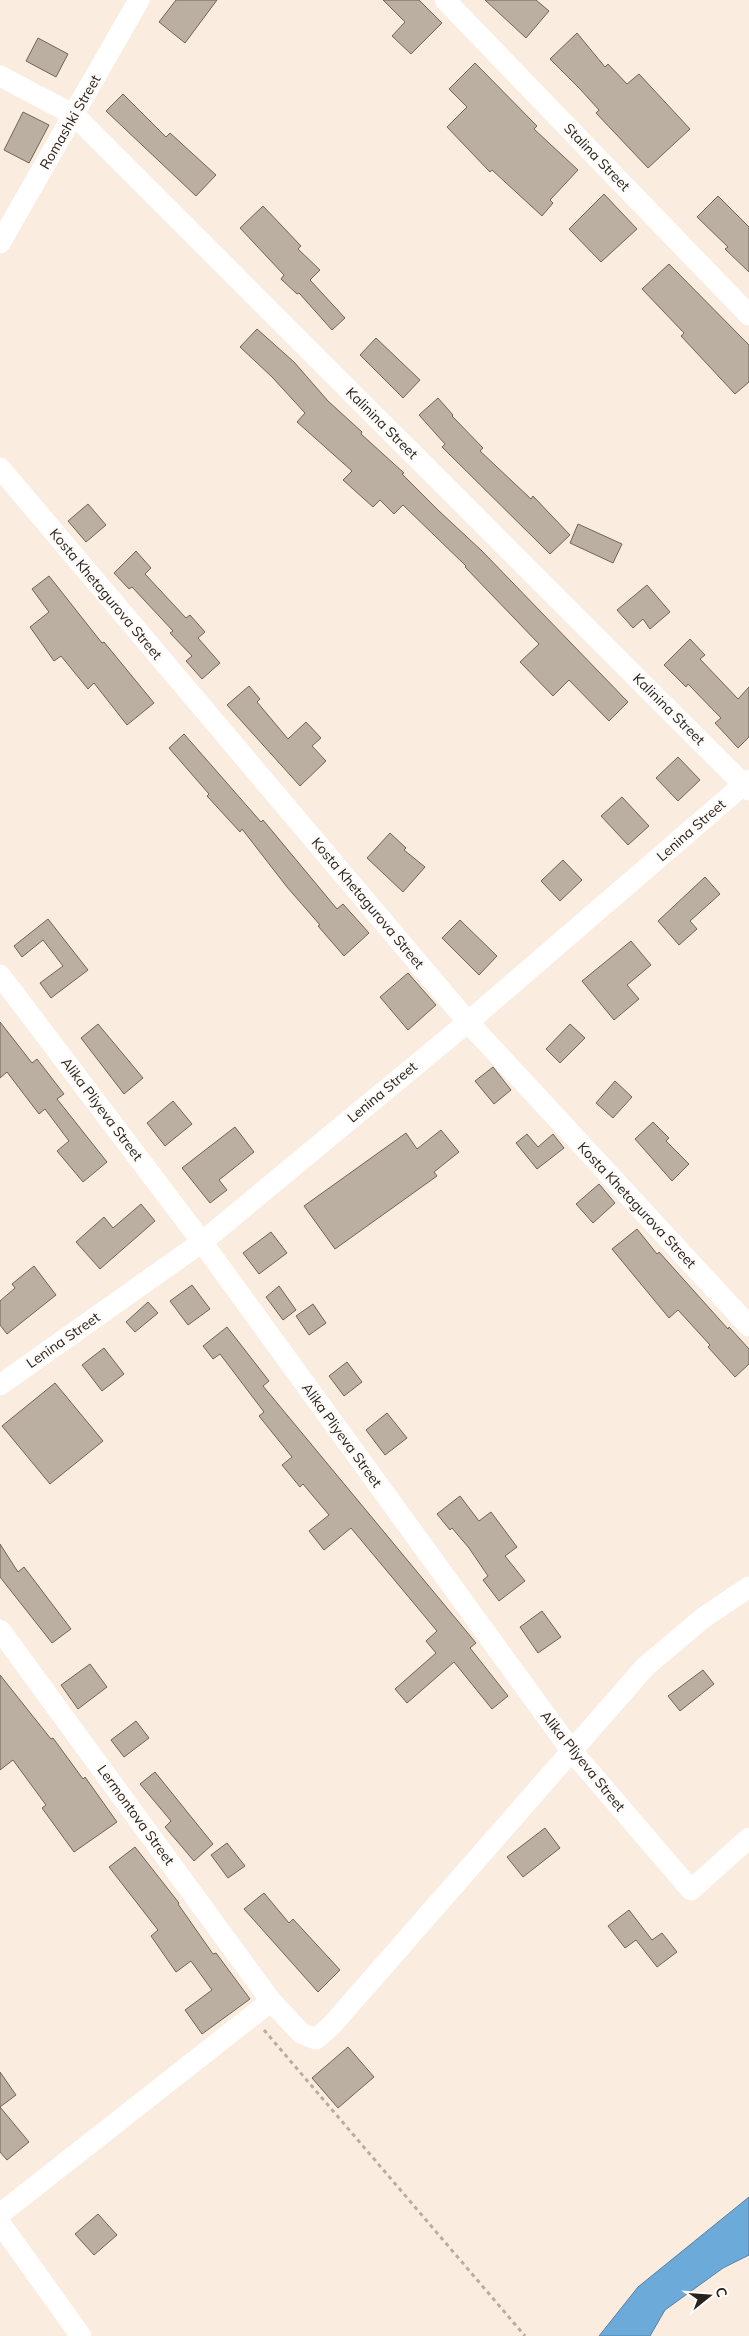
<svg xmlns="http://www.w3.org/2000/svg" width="749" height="2336" font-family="Mulish,sans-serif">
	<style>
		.water { fill: #6caada; stroke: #5781a1 }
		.building { fill: #bbafa1; stroke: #706558 }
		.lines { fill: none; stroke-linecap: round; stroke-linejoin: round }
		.path { stroke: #b9ada2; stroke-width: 3; stroke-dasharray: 4 4; stroke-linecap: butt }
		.minor { stroke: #fff; stroke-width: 21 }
		.labels { text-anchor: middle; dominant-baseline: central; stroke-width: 4.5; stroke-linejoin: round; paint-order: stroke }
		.street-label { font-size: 14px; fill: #27221d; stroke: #fefbf8 }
	</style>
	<rect width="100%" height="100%" fill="#faecde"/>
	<path class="water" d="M749,2197V2255L723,2268L665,2310L650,2336H599L638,2287Z"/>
	<path class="building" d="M176,0H217L185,43L159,22Z
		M383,0H419L442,23L411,54L392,36L405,22Z
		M485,0H536L549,11L526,38Z
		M577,33L605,67L608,64L627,84L639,74L690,129L648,168L596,113L599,110L580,89L550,59Z
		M38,38L68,54L56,77L26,61Z
		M475,63L537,126L534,129L578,170L550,200L553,203L542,216L492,170L490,172L447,127L467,107L449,89Z
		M123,94L166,137L170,133L216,175L196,196L106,111Z
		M23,112L49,125L29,163L4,150Z
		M604,194L637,229L601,262L569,229Z
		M718,196L749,227V272L725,249L728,247L697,217Z
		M263,206L301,246L298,249L320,270L310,280L345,318L332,330L299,293L297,294L281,279L284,275L240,228Z
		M669,264L749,345V382L735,394L681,336L684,333L642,289Z
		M257,329L294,362L328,401L362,432L361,434L404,473L402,474L439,511L482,551L628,702L609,721L569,680L553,696L520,662L539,644L465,567L466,566L403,505L394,514L380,500L373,507L343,480L352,471L297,422L305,413L272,377L240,347Z
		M376,338L420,380L403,398L360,355Z
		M438,398L453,415L452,416L483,448L480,451L531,499L533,496L570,535L550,554L442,447L445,444L419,415Z
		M88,504L106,525L86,542L68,521Z
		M578,524L622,544L613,563L570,543Z
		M136,551L151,568L145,574L186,618L190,615L205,632L198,638L220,663L202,679L186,661L192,656L170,633L173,631L132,587L129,589L114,573Z
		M49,576L102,643L104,642L154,703L127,725L94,683L88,689L61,656L54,661L30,627L49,612L32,589Z
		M647,585L670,612L650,629L643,619L633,628L617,610Z
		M690,639L705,655L700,659L738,699L749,687V737L738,748L715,723L721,718L688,684L686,687L664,665Z
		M249,686L260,699L257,702L288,739L306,722L321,738L312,746L326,761L300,786L227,705Z
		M184,734L261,822L263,820L337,909L343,904L369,933L344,956L318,926L320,925L287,887L242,829L240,832L207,796L209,794L169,748Z
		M678,757L700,780L678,801L656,778Z
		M622,797L649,826L628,845L601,816Z
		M390,833L406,848L404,850L425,867L403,892L367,858Z
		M563,860L582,880L560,901L541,881Z
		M705,877L720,894L690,921L697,929L679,945L658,921Z
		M48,919L88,970L51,998L40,983L63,966L43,940L22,957L14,946Z
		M460,920L497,956L479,975L442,938Z
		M631,941L651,965L627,985L639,999L614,1020L582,981Z
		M408,973L436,1005L408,1030L380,997Z
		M0,1022L32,1063L37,1059L64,1094L57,1099L107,1162L83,1182L57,1151L69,1141L45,1109L39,1114L7,1072L0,1078Z
		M98,1024L143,1078L124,1094L81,1038Z
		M570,1024L585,1038L560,1063L546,1049Z
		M493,1067L511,1090L494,1104L475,1081Z
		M615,1081L632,1097L613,1118L596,1103Z
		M173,1101L192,1124L165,1146L147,1123Z
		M653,1122L669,1138L666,1141L689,1164L672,1181L635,1139Z
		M235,1127L254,1152L219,1180L227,1190L210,1203L182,1168Z
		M441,1130L459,1152L434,1172L437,1176L335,1249L304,1206L406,1133L417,1149Z
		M527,1134L538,1147L553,1134L564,1148L537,1169L516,1143Z
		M599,1184L615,1203L593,1223L576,1204Z
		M141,1204L155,1221L100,1269L76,1242L104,1217L113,1228Z
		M637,1229L657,1254L659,1252L728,1329L729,1327L749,1349V1364L735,1377L708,1347L710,1345L678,1310L669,1318L612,1249Z
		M271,1232L287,1253L259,1274L243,1253Z
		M34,1266L56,1295L7,1334L0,1325V1301L15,1288L12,1284Z
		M192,1285L210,1309L188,1325L170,1301Z
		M279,1286L296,1310L283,1320L266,1297Z
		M148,1302L158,1313L135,1332L126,1322Z
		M313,1304L326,1323L309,1335L296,1316Z
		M227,1327L269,1381L263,1386L476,1643L470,1648L508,1696L492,1709L454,1662L407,1703L395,1689L436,1653L426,1641L437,1631L351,1528L324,1550L309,1531L329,1515L303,1484L300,1487L282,1465L292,1457L259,1416L264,1412L220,1354L213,1359L203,1346Z
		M104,1348L124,1374L102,1391L82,1365Z
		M347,1362L362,1382L344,1396L329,1376Z
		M55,1383L103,1441L50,1484L2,1426Z
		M387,1413L407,1438L385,1455L366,1430Z
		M460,1496L479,1521L491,1512L517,1547L505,1556L525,1581L499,1601L483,1580L488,1576L469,1548L452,1528L450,1530L437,1514Z
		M0,1544L18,1572L24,1567L71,1629L52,1643L0,1577Z
		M542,1611L561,1637L538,1653L520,1627Z
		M90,1664L107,1687L78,1709L61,1685Z
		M703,1670L714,1684L680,1711L668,1696Z
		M0,1675L51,1739L53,1738L83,1779L85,1777L117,1822L74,1852L42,1808L46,1805L13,1760L0,1770Z
		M136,1721L149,1738L124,1757L111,1740Z
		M155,1772L213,1844L194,1861L165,1827L171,1821L140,1784Z
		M545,1828L560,1848L523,1877L507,1857Z
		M227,1843L245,1866L228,1878L211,1855Z
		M135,1847L179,1903L178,1904L213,1954L216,1953L250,1999L202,2034L185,2010L212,1990L191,1961L176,1972L151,1936L158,1930L109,1867Z
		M264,1893L289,1923L293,1919L340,1970L318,1992L244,1909Z
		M629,1910L652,1940L662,1933L677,1952L657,1967L636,1940L625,1948L608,1926Z
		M348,2047L374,2077L338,2108L312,2078Z
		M0,2072L16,2095L0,2107L29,2142L7,2160L0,2152Z
		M98,2214L117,2235L94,2255L75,2234Z"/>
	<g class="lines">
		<path class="path" d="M264,2030L525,2336"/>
		<path class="minor" d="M445,0L749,315
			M0,76L74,115L749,790
			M0,243L139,0
			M0,468L468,1022L749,1326
			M0,975L202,1242L571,1750L691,1890L749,1838
			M0,1385L202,1242L468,1022L749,780
			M0,1630L271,2001
			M0,2214L271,2001L301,2033L316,2039L331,2026L645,1667L703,1618L749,1587
			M0,2223L81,2336"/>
	</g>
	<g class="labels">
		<g class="street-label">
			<text transform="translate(70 122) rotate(-60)">Romashki Street</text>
			<text transform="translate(597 157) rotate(46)">Stalina Street</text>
			<text transform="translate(382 423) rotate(45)">Kalinina Street</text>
			<text transform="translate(106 594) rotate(50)">Kosta Khetagurova Street</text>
			<text transform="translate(669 709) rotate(45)">Kalinina Street</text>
			<text transform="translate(691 830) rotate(-41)">Lenina Street</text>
			<text transform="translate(368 903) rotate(50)">Kosta Khetagurova Street</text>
			<text transform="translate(382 1092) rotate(-40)">Lenina Street</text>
			<text transform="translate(102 1109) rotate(53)">Alika Pliyeva Street</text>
			<text transform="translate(637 1205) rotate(47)">Kosta Khetagurova Street</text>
			<text transform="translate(63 1340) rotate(-35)">Lenina Street</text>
			<text transform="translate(342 1435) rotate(54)">Alika Pliyeva Street</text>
			<text transform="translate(583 1761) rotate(51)">Alika Pliyeva Street</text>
			<text transform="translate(136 1815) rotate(54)">Lermontova Street</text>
		</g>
	</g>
	<g transform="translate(709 2296) rotate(73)" stroke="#fefbf8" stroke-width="4" paint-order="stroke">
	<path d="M0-4L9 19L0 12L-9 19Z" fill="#27221d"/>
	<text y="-8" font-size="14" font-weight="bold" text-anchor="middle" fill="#27221d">С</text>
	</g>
</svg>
